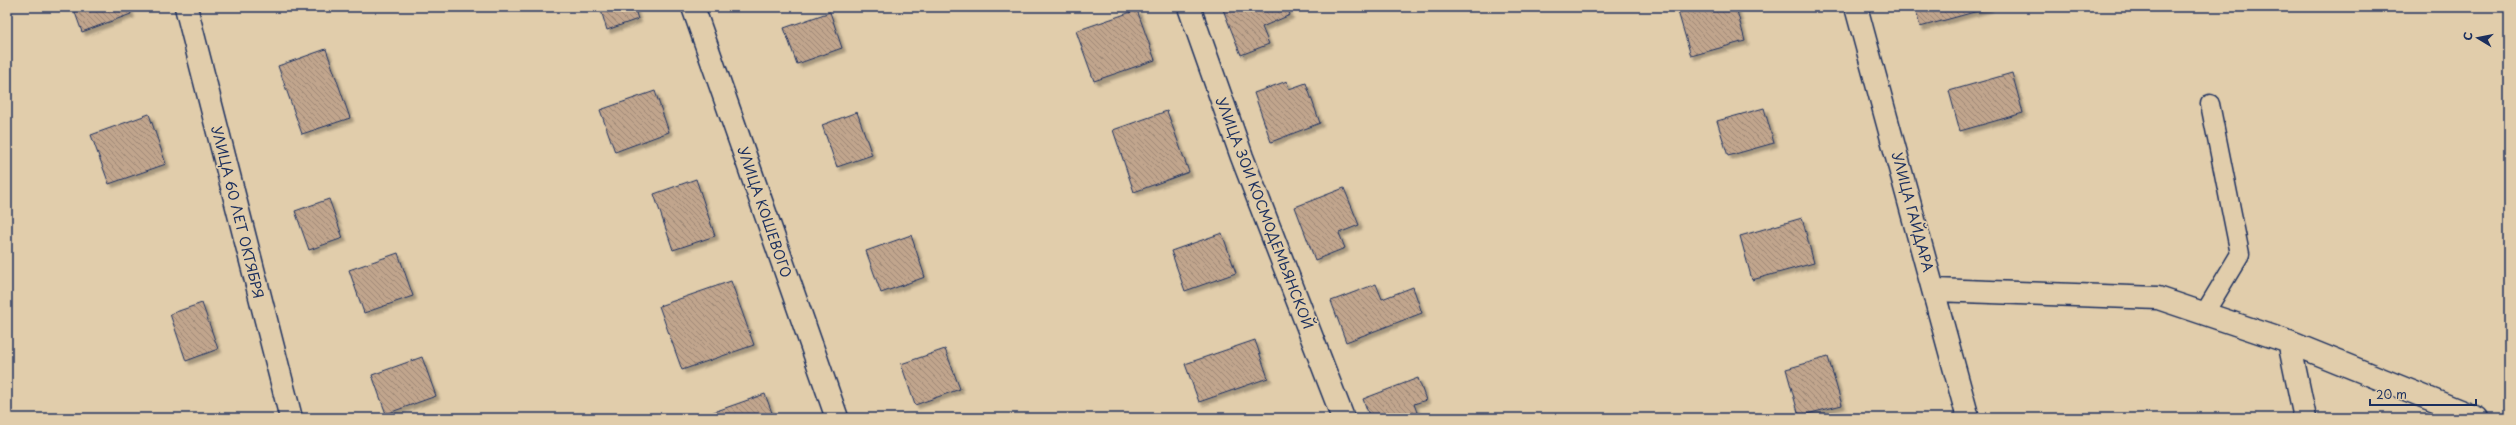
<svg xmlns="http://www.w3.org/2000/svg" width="2516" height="425" font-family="'Playpen Sans',sans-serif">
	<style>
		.building { fill: url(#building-back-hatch); stroke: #1b2f5e; filter: url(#shadow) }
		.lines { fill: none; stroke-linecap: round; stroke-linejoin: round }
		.service-casing { stroke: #1b2f5e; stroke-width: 21 }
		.minor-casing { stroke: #1b2f5e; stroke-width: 25 }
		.service { stroke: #e1cdab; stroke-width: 18 }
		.minor { stroke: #e1cdab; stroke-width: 22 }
		.labels { text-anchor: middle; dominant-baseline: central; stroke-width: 3.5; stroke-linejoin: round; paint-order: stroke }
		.street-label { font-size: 14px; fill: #1b2f5e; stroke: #e1cdab }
	</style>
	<defs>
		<pattern id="building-back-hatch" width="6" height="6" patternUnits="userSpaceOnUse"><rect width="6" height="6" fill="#c1a58d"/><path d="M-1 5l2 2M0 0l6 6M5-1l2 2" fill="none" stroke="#9c8776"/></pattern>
		<filter id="shadow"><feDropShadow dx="3.5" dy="3.5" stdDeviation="1" flood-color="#0004"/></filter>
	</defs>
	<rect width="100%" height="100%" fill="#e1cdab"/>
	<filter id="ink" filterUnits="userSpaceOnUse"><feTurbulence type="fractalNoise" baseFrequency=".025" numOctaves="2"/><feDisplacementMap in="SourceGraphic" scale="8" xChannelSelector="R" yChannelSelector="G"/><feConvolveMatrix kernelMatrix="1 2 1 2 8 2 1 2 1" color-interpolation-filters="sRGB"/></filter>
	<g filter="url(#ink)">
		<path class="building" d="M73,7H128L131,14L82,32Z
			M600,7H634L638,19L607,30Z
			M1222,7H1287L1290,15L1262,27L1269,44L1241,55Z
			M1682,7H1736L1745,41L1691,56L1677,8Z
			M1915,7H1989V8L1920,27Z
			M1137,10L1155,60L1094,81L1076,31Z
			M830,12L842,48L797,64L784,28Z
			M326,49L350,118L302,134L278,66Z
			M2012,73L2023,113L1960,131L1949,91Z
			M1287,81L1289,89L1306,83L1320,123L1271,142L1254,93Z
			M655,91L669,132L615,152L600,110Z
			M1764,108L1774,143L1728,156L1717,121Z
			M1167,111L1189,172L1134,192L1113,130Z
			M857,112L872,155L837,167L822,125Z
			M149,114L166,164L109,184L91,135Z
			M696,179L715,236L673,250L654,194Z
			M1344,188L1359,225L1339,233L1345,248L1315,260L1295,207Z
			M329,199L343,238L309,250L295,211Z
			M1802,218L1814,263L1752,280L1740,236Z
			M1222,233L1236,273L1185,291L1171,251Z
			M911,235L925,277L881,293L866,251Z
			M398,253L413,296L364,313L349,270Z
			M731,281L754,345L682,370L659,306Z
			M1376,284L1382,299L1413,287L1422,313L1346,342L1331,301Z
			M202,303L218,349L186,361L170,314Z
			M1255,340L1268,378L1199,402L1185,364Z
			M945,349L960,389L915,405L901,364Z
			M422,357L436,396L386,414L372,375Z
			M1828,357L1842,405L1799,416L1786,369Z
			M1418,378L1426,400L1414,404L1419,418H1370L1363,399Z
			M765,394L774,418H712L711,413Z"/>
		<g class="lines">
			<g class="service-casing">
				<path id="service" d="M2204,314L2240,254L2210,104"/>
			</g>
			<g class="minor-casing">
				<path id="minor" d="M186,7L291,418
					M693,7L837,418
					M1189,7L1242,157L1343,418
					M1856,7L1968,418
					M1935,290L2158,298L2289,342L2477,418
					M2289,342L2305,418"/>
			</g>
			<use href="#service" class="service"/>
			<use href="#minor" class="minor"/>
		</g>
	</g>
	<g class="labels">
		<g class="street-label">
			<text transform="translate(238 212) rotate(76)">УЛИЦА 60 ЛЕТ ОКТЯБРЯ</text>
			<text transform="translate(765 212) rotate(71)">УЛИЦА КОШЕВОГО</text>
			<text transform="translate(1913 212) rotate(75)">УЛИЦА ГАЙДАРА</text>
			<text transform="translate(1265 213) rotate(69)">УЛИЦА ЗОИ КОСМОДЕМЬЯНСКОЙ</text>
		</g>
	</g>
	<rect width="2516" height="425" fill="none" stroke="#e1cdab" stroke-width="24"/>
	<rect x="12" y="12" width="2492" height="401" fill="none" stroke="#1b2f5e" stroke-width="1.5" filter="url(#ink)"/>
	<g transform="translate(2478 38) rotate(280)" stroke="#e1cdab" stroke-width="3" paint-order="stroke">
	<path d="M0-3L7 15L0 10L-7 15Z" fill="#1b2f5e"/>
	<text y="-6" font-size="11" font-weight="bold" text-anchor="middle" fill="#1b2f5e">С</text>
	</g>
	<path d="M2370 399v6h106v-6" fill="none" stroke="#1b2f5e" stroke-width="2"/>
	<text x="2376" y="399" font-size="12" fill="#1b2f5e" stroke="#e1cdab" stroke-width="3" paint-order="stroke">20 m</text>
</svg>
